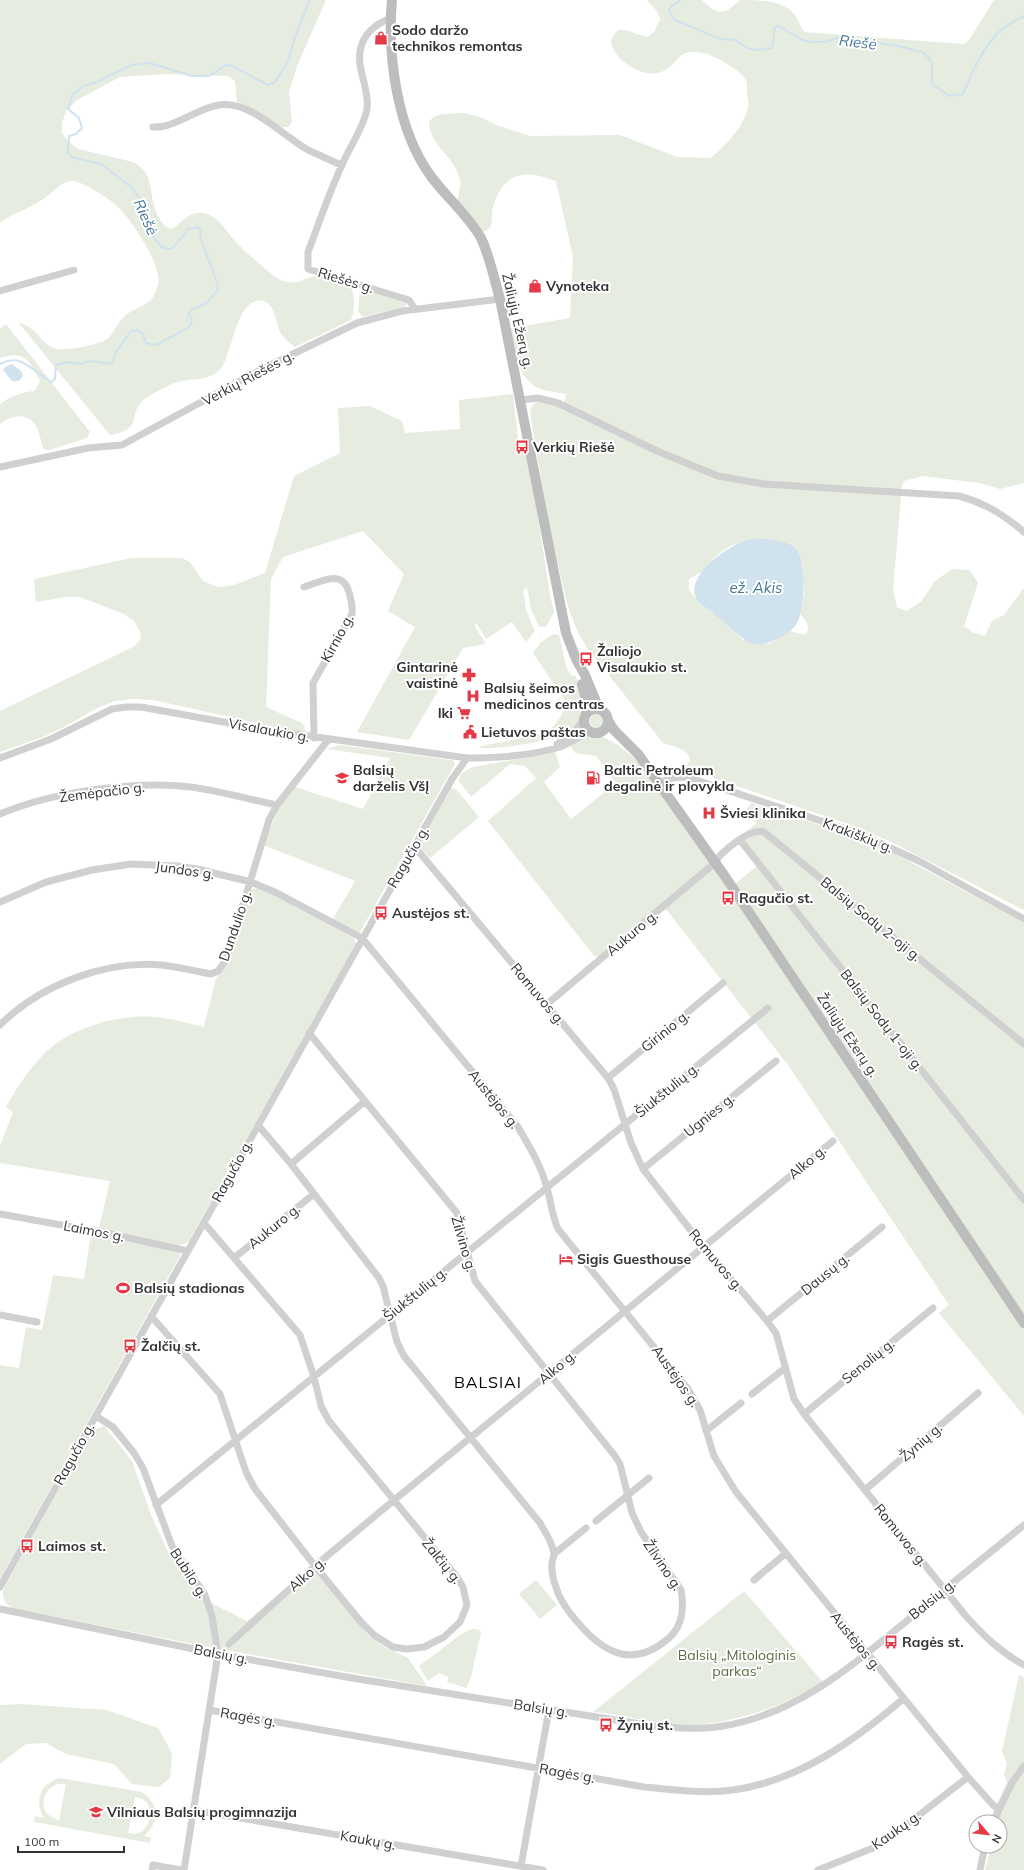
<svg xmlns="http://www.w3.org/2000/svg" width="1024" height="1870" font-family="Mulish,sans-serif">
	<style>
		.green { fill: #e6ecdf; fill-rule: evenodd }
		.water { fill: #cfe2ee }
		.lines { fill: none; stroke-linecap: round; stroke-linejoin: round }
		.stream { stroke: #cfe2ee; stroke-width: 2 }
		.minor { stroke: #d0d0d0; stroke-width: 7 }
		.secondary { stroke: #bdbdbd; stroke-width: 10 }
		.labels { text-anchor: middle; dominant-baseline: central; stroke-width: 4; stroke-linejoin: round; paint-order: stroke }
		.poi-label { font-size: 14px; font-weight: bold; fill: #333; stroke: #fff; text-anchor: start }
		.street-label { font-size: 14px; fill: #333; stroke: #fff }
		.park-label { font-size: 14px; fill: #56703f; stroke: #fff }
		.water-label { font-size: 15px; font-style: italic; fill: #3f7597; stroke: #fff }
		.quarter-label { font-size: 16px; letter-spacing: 1px; fill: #000; stroke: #fff }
	</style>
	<rect width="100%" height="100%" fill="#fff"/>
	<path class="green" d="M0,0H326L297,66L289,92L292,122L288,127H282L237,102L235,81L228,76L164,74L120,77L77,100L66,111L62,123V133L68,141L78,149L133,162C158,175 146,198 160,219C163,224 165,227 171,229C180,225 184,217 193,214C215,208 224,229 236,242C243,250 269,273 277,278C297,289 302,277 318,276C327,276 339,282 348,284C356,291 355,310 351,320L295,347C289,343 284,339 280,332C276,323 275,305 264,301C238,293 232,352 222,367C210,383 191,377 175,383C165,387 153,393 145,399C126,413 146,429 110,435L18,322C21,323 26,325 29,327C39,333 44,346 57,349C66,351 95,345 104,341C113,337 116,324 123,318C136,304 153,309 158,284C162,265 131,219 117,206C110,199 82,181 73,181C62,181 58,188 50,194C36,206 16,212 0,222Z
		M647,0H702C718,16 724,15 740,0C759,0 784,0 795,15C799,21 800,26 804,32L963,44L969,40L994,0H1024V483L1000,489L979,483L923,476L904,481L902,486L893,589L897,607L906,611L921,602L935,581L952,569L970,570L978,583L964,626L972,632L985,636L992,621L1004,615L1024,588V910L889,841L845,823L687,769L686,766L690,760C687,747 673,747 663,743L587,648C571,623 565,597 559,568C546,517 539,465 530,413L531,408L536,402L548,401L563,409L566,394C557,392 544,391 536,387C516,375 515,348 511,328L570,318L573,257L556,181C525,169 504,171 493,207C491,214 493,221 490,228L483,232L457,201C459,193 462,184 459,176C453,156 429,144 429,121L434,117L442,114L464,113L480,117L496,125L530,136L620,135L677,157L711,158C726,145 744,127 748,107C749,103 747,96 747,92C747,88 747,83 746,80C741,73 734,68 727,64C719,59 707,52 696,52C678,51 679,61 667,69C649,82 622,65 613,49C609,41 612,36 618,30C627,28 638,36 648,37L654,32L660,19L656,10ZM768,539L791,545L796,549L804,593L800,614C806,621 811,625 806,634H800L790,631L769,644L743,640L720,618L700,604L689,590V579C694,576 698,574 703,571C707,569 710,563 713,559C730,542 746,540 768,539Z
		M365,289L407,302L406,306L363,317L358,311L360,290Z
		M6,324L90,432L87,438L49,450L44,449C41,442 39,431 36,426C27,411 10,416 0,424V404C11,396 21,392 35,391L40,381C30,361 25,350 0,358V329Z
		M513,394L518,439L530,466L550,595L554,612L546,627H539L531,609L527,587L523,590L526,610L535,631L526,642L512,622L486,639L477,624L474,625L486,644L463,648L409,740L357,732L415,627L388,611L404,574L363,531L283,557L271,579L266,707L302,723L305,727V734L154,700L132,699L115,701L97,708L66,726L43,737L0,752V711L135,646L140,640L141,634L134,621L124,614L80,597H66L36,602L34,579L131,558H182L190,562L203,581L218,587L234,585L265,573L294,476L340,453L338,408L370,406L402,421L405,433L460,429L459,400Z
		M553,634L559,635L567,669L572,676L575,675C585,694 590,712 575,729L567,728C561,732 555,737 549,739C538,743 486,751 478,747L540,734C555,729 558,720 566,707L564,699L533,653L540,643Z
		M590 721a7 7 0 1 1 14 0a7 7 0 1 1-14 0Z
		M587,736L603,737L618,745L634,758L650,778L705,856L1024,1329V1416L939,1313L949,1305L788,1065L662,904L599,956H594L488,821L536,778L525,766L510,764L471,797L458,780L462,773L472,767L548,754L555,751L560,767L544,782L571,819L616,783L596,756L575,753L570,744Z
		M340,745L450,760L454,761L455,764L360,932L354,931L333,919L355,881L263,845L280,806L295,787L363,809L390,758L326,749Z
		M451,788L457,790L479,817L430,858L421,848L420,843Z
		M751,803L842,832L892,852L1024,923V1315L734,885L757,866L737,838L757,823L744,813Z
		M260,888L312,914L354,938L356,944L189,1241L185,1244L177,1245L99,1228L110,1181L0,1163V1146L13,1112L6,1107C16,1089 28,1070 43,1055C68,1029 117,1014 153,1017C170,1018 187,1023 204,1027L216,978L226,966L250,892L252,889Z
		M91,1234L177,1251L179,1252L180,1256L0,1579V1365L19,1368L26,1327L42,1330L53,1275L84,1279Z
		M104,1426L132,1461L151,1515L170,1556L201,1598L247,1621L311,1567L369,1636L385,1647L408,1658L427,1686L208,1647L12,1608C4,1602 1,1598 4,1588L89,1435L92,1431Z
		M536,1580L557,1605L540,1619L519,1594Z
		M744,1591L823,1682C778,1709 722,1729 669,1724C644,1721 619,1714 593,1712Z
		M473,1629L479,1630L481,1633L471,1677L466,1688L447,1682L449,1677L439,1673L428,1681L419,1666L464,1632Z
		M1019,1675L1024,1677V1870H985L991,1848L985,1846H1000V1822H989L1007,1782L1004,1775L1007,1763L1002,1751Z
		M21,1704L106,1710L158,1728L172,1753L170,1778L159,1787L132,1784L114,1764L66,1754L46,1743L26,1744L0,1764V1705Z
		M59,1778L142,1792C159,1803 160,1823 144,1836L151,1838L150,1843L34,1822L35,1816L44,1818C34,1801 40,1784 59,1778ZM57,1784H66L59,1821L47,1814C40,1802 44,1790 57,1784ZM135,1797C160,1799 152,1840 128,1833Z"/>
	<path class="water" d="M12,364L21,371L23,375C21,381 18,382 12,381L3,370L5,367Z
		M768,539C776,541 791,542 796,549C806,562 805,609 797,623C791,635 766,647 753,644C742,641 721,618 710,611C704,606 697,603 695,596C688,574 727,547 744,541C751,538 761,539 768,539Z"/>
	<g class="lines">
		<path class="stream" d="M681,0L672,6L669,10L671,15L675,20L720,39L735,40L747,48L757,50L772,48L775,27L779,26L802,40L812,42H825L841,37L898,46L922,52L928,57L932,63V84L949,96L963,94C973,71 983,46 1002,29C1008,24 1017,20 1024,16
			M0,364C21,352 34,372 51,382L55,379L56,365L67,362L80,364L92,361L109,364L113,361L116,352L131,331L138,330L143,334L146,343L156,345L188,328L191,324L192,319L188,314L191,310L207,303L218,290L217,282L200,237L201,232L198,227L188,229L172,249L163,248L155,239L139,197L131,187L101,164L71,157L68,152L69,136L76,134L82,128L79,118L68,109L73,94L85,85L94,83L132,65L150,63L192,76H209L226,65L232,66L268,85L275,82L288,61L297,31L310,0"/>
		<path class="minor" d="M391,18C378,23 365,32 361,47C355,68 370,88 367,109C364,127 349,148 342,165C329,193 319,223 308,252V269L409,300L415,309
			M153,127C158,127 164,127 168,125C186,120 200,108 219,105C250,100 283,136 308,150C319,155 330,160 341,165
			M0,291L74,270
			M521,400L538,398L558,403L657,451L718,476L764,484L959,496C985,503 1004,515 1024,532
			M0,467L88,448L122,445L260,370L357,323L402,311L500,299
			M304,587C321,582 342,568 349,592C351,600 353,605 352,614L313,683L314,738
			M557,744L574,732L584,720
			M0,758L51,739L112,709L126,707H141L273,731L467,758C497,758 531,756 560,747C570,743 580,736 590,732
			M659,784C670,776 681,776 693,779L858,833L919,861L1024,919
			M0,814C52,792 134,780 191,787C220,791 248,799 277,805
			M740,840L1024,1200
			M414,846L608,1078L614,1089L631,1143L643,1169L699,1241L767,1321L776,1333L794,1399L804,1414L965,1615C983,1635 1000,1652 1024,1665
			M0,902L46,882L92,870L131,864L177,866L197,869L251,882L275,892L362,938L518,1127C529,1146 541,1165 547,1188C551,1202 552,1215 558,1229L688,1389L700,1410L714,1456L736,1492L968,1777L993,1805L999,1809
			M547,1004L710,867C719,855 748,827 764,832L1024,1044
			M0,1025C40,985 105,960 162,965C179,967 195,971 211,974L218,971L226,960L269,820L277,805L328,740
			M608,1078L723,983
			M258,1125L291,1164L379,1278L383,1286L397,1342L404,1356L540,1523C545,1532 553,1543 554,1554C554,1557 552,1560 552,1563C551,1571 554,1582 557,1590C561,1603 571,1615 580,1625C607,1656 635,1667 669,1638C683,1626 684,1606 681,1590L641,1532L632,1513L620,1464L615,1456L475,1281L457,1213L309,1033
			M291,1164L365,1101
			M643,1169L776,1061
			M0,1214L106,1233L188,1251
			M234,1258L314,1194
			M0,1315L37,1322
			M151,1316L220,1394L246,1472L255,1489L315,1566L361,1622L374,1635L393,1647L407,1649L424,1647L444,1637L460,1622L467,1605L463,1587L457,1577L329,1421L321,1406L314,1377L300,1335L204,1223
			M767,1321L882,1227
			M752,1394L785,1368
			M804,1414L933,1308
			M96,1416L113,1427L134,1453L143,1468L172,1546L205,1595L212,1616L218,1654L184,1870
			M706,1431L741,1403
			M865,1490L978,1393
			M156,1505L768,1008
			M596,1521L649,1478
			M554,1554L586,1528
			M754,1580L785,1554
			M0,1587L452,779L467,758
			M0,1609L218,1654L352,1678L653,1726C676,1728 700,1730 723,1726C797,1714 853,1665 909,1619C947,1587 986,1556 1024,1525
			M229,1644L315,1566L393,1501L833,1141
			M209,1710L644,1787C673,1790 704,1794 733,1790C798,1781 854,1741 903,1699
			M193,1810L543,1870
			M993,1822L1013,1781L1024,1766
			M521,1866L549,1709
			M152,1870L153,1865L181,1870
			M818,1870L873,1848L896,1833L968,1777
			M980,1870L985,1846"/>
		<path class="secondary" d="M392,0C387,55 397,129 430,175C445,196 468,215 481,238C490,257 494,279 500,299L566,633L576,659L585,675L597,704L601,710
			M582,684L589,711
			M584 721a12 12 0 1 1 24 0a12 12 0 1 1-24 0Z
			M609,722L614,730L638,754L724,875L1024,1323"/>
	</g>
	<defs>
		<g id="shop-bare" transform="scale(1.08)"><path d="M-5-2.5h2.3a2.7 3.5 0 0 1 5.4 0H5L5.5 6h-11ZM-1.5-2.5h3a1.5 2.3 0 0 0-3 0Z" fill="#e63946" stroke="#fff" stroke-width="2.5" paint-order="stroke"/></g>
		<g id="bus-bare" transform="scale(1.08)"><path d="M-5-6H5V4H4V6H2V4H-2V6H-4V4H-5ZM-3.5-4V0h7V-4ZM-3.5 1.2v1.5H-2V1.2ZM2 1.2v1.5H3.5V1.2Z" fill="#e63946" stroke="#fff" stroke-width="2.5" paint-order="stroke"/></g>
		<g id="pharmacy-bare" transform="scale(1.08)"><path d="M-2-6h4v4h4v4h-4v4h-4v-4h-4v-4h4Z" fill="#e63946" stroke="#fff" stroke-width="2.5" paint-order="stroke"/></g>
		<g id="hospital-bare" transform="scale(1.08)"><path d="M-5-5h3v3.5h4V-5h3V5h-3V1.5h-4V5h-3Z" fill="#e63946" stroke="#fff" stroke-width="2.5" paint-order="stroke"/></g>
		<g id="supermarket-bare" transform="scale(1.08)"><path d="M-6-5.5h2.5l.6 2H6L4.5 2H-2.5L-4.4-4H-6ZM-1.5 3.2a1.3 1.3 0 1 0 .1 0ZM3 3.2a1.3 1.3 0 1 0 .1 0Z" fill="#e63946" stroke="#fff" stroke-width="2.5" paint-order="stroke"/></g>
		<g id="civic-bare" transform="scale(1.08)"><path d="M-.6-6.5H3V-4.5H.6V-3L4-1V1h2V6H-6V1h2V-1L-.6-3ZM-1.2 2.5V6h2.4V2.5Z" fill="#e63946" stroke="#fff" stroke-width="2.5" paint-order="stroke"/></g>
		<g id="school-bare" transform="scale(1.08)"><path d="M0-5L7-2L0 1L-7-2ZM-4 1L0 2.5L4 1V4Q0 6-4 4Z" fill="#e63946" stroke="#fff" stroke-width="2.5" paint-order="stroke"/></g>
		<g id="fuel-bare" transform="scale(1.08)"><path d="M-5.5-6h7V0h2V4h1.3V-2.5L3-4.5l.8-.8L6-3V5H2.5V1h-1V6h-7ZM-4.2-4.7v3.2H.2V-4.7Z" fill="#e63946" stroke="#fff" stroke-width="2.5" paint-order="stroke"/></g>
		<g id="hotel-bare" transform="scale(1.08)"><path d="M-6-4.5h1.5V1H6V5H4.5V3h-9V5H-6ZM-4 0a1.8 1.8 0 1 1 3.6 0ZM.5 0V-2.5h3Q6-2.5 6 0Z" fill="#e63946" stroke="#fff" stroke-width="2.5" paint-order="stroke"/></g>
		<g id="stadium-bare" transform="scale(1.08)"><path d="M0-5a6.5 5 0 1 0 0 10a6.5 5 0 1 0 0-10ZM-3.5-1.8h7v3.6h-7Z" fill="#e63946" stroke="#fff" stroke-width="2.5" paint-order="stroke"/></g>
	</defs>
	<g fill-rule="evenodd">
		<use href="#shop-bare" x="381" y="38"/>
		<use href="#shop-bare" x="535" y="286"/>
		<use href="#bus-bare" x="522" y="447"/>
		<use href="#bus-bare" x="586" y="659"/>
		<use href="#pharmacy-bare" x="469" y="675"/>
		<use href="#hospital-bare" x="473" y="696"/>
		<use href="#supermarket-bare" x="464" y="713"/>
		<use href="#civic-bare" x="470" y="732"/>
		<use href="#school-bare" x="342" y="778"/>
		<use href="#fuel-bare" x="593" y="778"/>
		<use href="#hospital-bare" x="709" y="813"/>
		<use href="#bus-bare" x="728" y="898"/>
		<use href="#bus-bare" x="381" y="913"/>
		<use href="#hotel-bare" x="566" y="1259"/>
		<use href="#stadium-bare" x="123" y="1288"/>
		<use href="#bus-bare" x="130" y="1346"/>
		<use href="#bus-bare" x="27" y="1546"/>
		<use href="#bus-bare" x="891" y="1642"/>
		<use href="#bus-bare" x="606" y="1725"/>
		<use href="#school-bare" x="96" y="1812"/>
	</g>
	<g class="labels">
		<g class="poi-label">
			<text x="392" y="30">Sodo daržo<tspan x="392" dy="16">technikos remontas</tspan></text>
			<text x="546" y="286">Vynoteka</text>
			<text x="533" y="447">Verkių Riešė</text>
			<text x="597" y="651">Žaliojo<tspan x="597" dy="16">Visalaukio st.</tspan></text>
			<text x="458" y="667" text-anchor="end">Gintarinė<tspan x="458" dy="16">vaistinė</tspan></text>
			<text x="484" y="688">Balsių šeimos<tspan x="484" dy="16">medicinos centras</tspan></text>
			<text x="453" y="713" text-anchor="end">Iki</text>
			<text x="481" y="732">Lietuvos paštas</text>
			<text x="353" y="770">Balsių<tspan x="353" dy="16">darželis VšĮ</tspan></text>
			<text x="604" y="770">Baltic Petroleum<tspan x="604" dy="16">degalinė ir plovykla</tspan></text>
			<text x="720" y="813">Šviesi klinika</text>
			<text x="739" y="898">Ragučio st.</text>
			<text x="392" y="913">Austėjos st.</text>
			<text x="577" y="1259">Sigis Guesthouse</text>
			<text x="134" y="1288">Balsių stadionas</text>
			<text x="141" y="1346">Žalčių st.</text>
			<text x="38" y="1546">Laimos st.</text>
			<text x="902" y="1642">Ragės st.</text>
			<text x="617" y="1725">Žynių st.</text>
			<text x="107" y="1812">Vilniaus Balsių progimnazija</text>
		</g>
		<g class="street-label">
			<text transform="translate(346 280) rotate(17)">Riešės g.</text>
			<text transform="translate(518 321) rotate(77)">Žaliųjų Ežerų g.</text>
			<text transform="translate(248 378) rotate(-28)">Verkių Riešės g.</text>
			<text transform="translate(337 638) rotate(-61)">Kirnio g.</text>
			<text transform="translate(269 730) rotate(10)">Visalaukio g.</text>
			<text transform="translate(102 792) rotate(-7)">Žemėpačio g.</text>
			<text transform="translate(858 835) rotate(21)">Krakiškių g.</text>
			<text transform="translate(408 857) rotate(-60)">Ragučio g.</text>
			<text transform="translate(185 870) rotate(8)">Jundos g.</text>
			<text transform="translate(871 919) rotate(39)">Balsių Sodų 2-oji g.</text>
			<text transform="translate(235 926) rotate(-71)">Dundulio g.</text>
			<text transform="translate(632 933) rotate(-40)">Aukuro g.</text>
			<text transform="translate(538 994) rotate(50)">Romuvos g.</text>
			<text transform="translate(882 1020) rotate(52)">Balsių Sodų 1-oji g.</text>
			<text transform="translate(665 1031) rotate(-39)">Girinio g.</text>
			<text transform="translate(848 1035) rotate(56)">Žaliųjų Ežerų g.</text>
			<text transform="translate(667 1090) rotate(-39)">Šiukštulių g.</text>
			<text transform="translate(494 1099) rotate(51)">Austėjos g.</text>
			<text transform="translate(709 1115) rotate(-39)">Ugnies g.</text>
			<text transform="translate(807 1162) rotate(-40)">Alko g.</text>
			<text transform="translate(232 1171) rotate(-61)">Ragučio g.</text>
			<text transform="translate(274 1226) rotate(-39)">Aukuro g.</text>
			<text transform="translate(94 1231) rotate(11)">Laimos g.</text>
			<text transform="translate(464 1244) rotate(74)">Žilvino g.</text>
			<text transform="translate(716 1260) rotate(50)">Romuvos g.</text>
			<text transform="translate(825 1274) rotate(-39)">Dausų g.</text>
			<text transform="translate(415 1294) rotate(-39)">Šiukštulių g.</text>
			<text transform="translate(868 1361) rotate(-39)">Senolių g.</text>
			<text transform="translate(557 1367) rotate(-40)">Alko g.</text>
			<text transform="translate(676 1376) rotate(55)">Austėjos g.</text>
			<text transform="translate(921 1442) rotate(-41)">Žynių g.</text>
			<text transform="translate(74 1454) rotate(-61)">Ragučio g.</text>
			<text transform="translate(901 1535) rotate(51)">Romuvos g.</text>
			<text transform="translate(442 1561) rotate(51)">Žalčių g.</text>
			<text transform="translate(663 1565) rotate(56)">Žilvino g.</text>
			<text transform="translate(189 1573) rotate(57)">Bubilo g.</text>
			<text transform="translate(307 1574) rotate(-41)">Alko g.</text>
			<text transform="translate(932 1599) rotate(-39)">Balsių g.</text>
			<text transform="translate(856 1641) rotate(51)">Austėjos g.</text>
			<text transform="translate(221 1654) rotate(11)">Balsių g.</text>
			<text transform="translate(541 1708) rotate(9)">Balsių g.</text>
			<text transform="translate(248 1717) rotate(10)">Ragės g.</text>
			<text transform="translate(567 1773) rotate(10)">Ragės g.</text>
			<text transform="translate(896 1830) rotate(-35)">Kaukų g.</text>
			<text transform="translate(368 1840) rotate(10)">Kaukų g.</text>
		</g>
		<g class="park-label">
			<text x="737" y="1655">Balsių „Mitologinis<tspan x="737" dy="16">parkas“</tspan></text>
		</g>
		<g class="water-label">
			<text transform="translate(858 42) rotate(7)">Riešė</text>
			<text transform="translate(146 217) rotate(66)">Riešė</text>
			<text x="756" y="587">ež. Akis</text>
		</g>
		<g class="quarter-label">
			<text x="488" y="1382">BALSIAI</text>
		</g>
	</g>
	<g transform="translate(988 1834) rotate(118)"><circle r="19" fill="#ffffff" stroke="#adadad"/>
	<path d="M0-3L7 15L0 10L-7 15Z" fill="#e63946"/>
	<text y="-6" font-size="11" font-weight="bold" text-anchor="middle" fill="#333333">N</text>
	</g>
	<path d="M18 1846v6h106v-6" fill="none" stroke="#333333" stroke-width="2"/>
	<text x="24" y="1846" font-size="12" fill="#333333" stroke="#ffffff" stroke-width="3" paint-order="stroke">100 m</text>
</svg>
